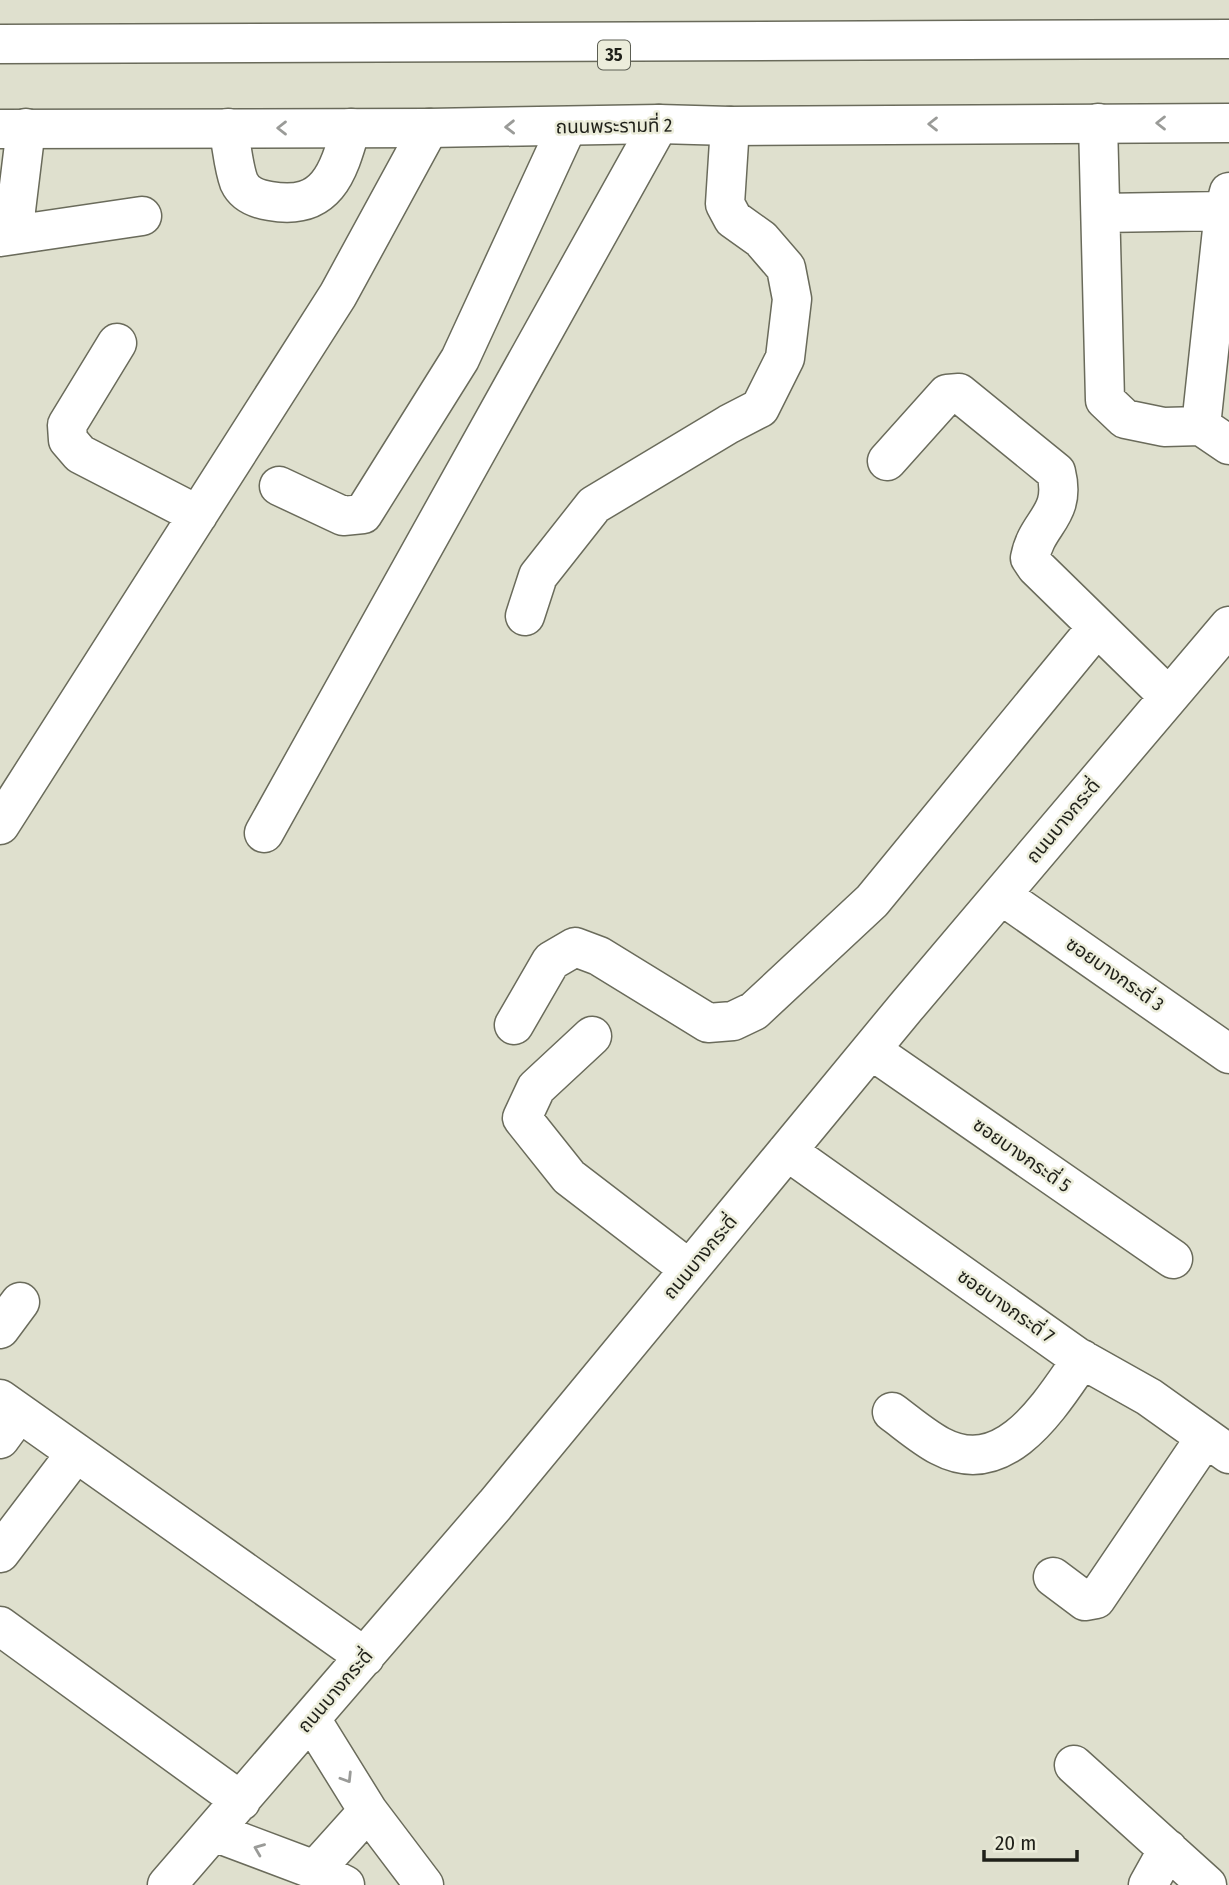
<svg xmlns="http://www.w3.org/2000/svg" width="1229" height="1885" font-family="'Fira Sans Condensed','Noto Sans Thai',sans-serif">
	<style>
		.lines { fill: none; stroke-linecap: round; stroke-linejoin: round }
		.minor-casing { stroke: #6a6b5b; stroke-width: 41 }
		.major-casing { stroke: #6a6b5b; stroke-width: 41 }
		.highway-casing { stroke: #6a6b5b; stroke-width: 41 }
		.minor { stroke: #fff; stroke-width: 38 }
		.major { stroke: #fff; stroke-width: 38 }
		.highway { stroke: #fff; stroke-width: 38 }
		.oneway { stroke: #9a9b98 }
		.labels { text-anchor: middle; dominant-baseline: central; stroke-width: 5; stroke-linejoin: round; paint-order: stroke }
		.shield { fill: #eceddb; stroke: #5c5e53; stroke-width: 2 }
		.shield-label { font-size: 18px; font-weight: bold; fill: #1f2019 }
		.street-label { font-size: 19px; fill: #1f2019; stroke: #eceddb }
	</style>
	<rect width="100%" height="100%" fill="#dfe0ce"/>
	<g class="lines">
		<g class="minor-casing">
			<path id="minor" d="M1098,123L1105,400L1125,419L1164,427L1201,426L1224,211L1229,192
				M228,128C232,145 233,166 239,182C245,195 257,199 270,201C327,211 338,173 351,128
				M1101,213L1224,211
				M13,235L26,128
				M0,237L142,216
				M117,343L67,425L68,440L80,454L198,515
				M1201,426L1229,445
				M887,461L947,394L959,393L1056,472C1067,516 1037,521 1030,558L1036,567L1169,697
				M279,486L343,516L363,514L460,359L567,127
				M525,616L538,576L594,505L729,424L760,408L785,358L792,299L786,268L761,239L733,219L725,204L730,126
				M0,825L338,295L429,128
				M264,833L659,124
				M1001,895L1229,1054
				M514,1025L551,961L575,947L599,956L708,1023L733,1021L754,1011L872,901L1097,627
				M592,1036L536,1088L522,1118L569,1177L689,1269
				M871,1050L1173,1259
				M787,1151L1076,1356L1149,1397L1229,1454
				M0,1329L20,1302
				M0,1399L365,1657
				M892,1412C907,1423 923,1437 940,1446C1006,1481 1051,1403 1082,1359
				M0,1439L19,1413
				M0,1553L76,1453
				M1053,1577L1085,1601L1096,1599L1205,1438
				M0,1626L241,1801
				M311,1719L368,1811L424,1885
				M1074,1765L1207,1885
				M214,1832L315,1870L345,1885
				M315,1870L368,1811
				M167,1885L495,1505L906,1007L1229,626
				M1148,1885L1168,1849"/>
		</g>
		<g class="major-casing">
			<path id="major" d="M0,129L429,128L659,124L730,126L1229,123"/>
		</g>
		<g class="highway-casing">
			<path id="highway" d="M0,44L1229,39"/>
		</g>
		<use href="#minor" class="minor"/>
		<use href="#major" class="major"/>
		<use href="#highway" class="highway"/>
	</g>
	<defs><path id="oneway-chevron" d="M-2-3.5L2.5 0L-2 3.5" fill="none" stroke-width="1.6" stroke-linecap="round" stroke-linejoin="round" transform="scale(1.75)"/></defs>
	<g class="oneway">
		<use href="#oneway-chevron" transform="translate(1161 123) rotate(180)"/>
		<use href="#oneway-chevron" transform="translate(933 124) rotate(180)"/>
		<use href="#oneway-chevron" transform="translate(510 127) rotate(179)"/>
		<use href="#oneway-chevron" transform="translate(282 128) rotate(180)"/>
		<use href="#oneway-chevron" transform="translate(347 1778) rotate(58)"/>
		<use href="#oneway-chevron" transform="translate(259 1849) rotate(-158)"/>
	</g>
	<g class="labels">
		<rect class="shield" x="598" y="40.5" width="32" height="29" rx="5"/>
		<g class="shield-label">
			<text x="614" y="55">35</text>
		</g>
		<g class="street-label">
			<text transform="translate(614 126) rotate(-1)">ถนนพระรามที่ 2</text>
			<text transform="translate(1063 821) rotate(-50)">ถนนบางกระดี่</text>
			<text transform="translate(1115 974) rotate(35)">ซอยบางกระดี่ 3</text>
			<text transform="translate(1022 1155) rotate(35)">ซอยบางกระดี่ 5</text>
			<text transform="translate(700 1257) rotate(-50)">ถนนบางกระดี่</text>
			<text transform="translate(1006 1306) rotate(35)">ซอยบางกระดี่ 7</text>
			<text transform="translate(335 1691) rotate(-49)">ถนนบางกระดี่</text>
		</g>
	</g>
	<path d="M984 1850v10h93v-10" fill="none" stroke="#1f2019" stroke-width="3.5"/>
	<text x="995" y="1850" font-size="21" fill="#1f2019" stroke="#eceddb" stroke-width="5" paint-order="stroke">20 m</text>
</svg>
